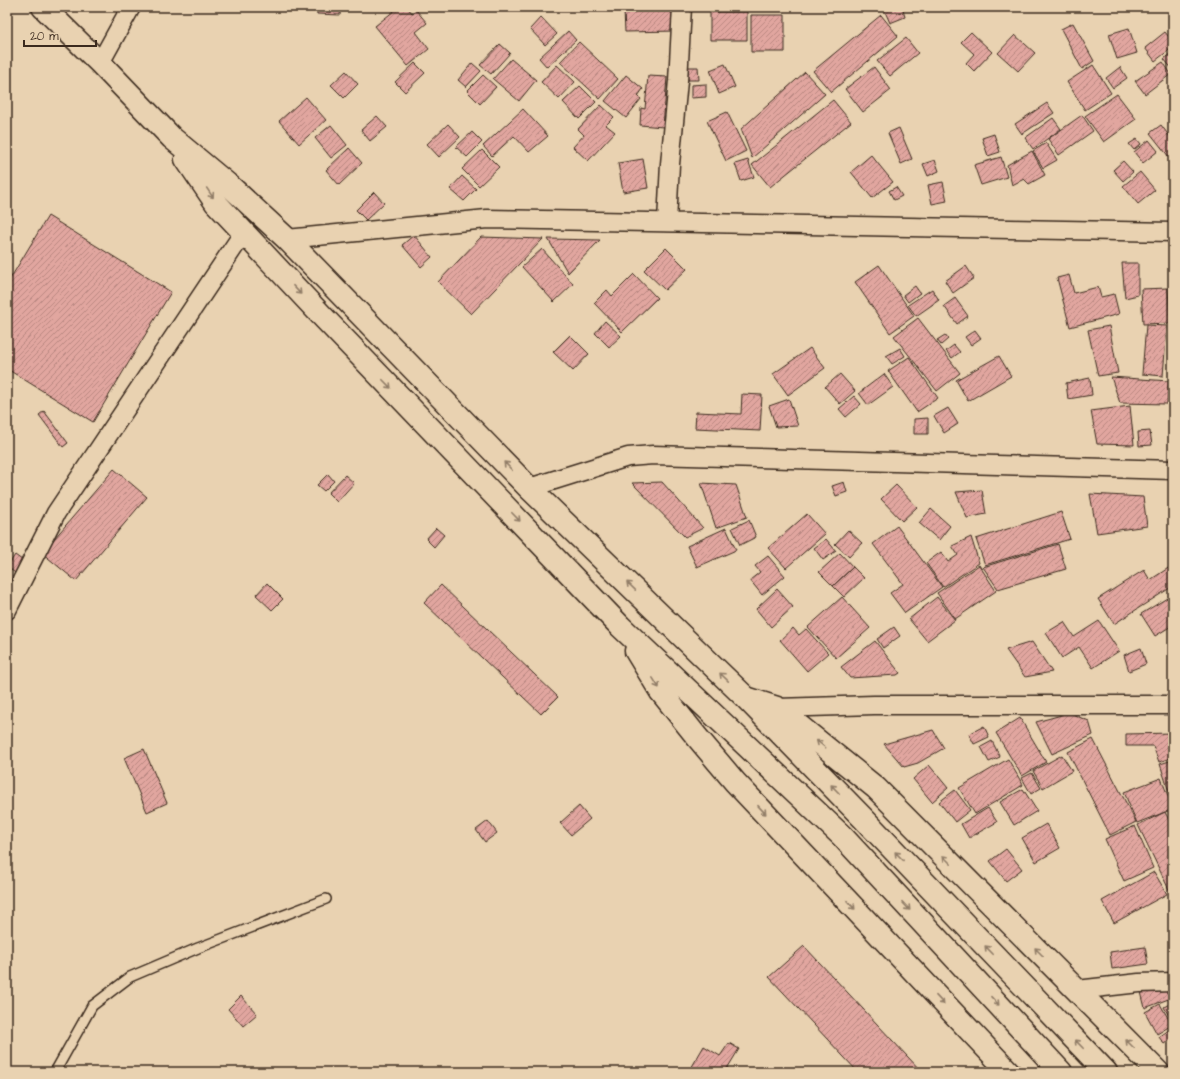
<svg xmlns="http://www.w3.org/2000/svg" width="1180" height="1079" font-family="'Architects Daughter',sans-serif">
	<style>
		.building { fill: url(#building-hatch); stroke: #3b2a1e }
		.lines { fill: none; stroke-linecap: round; stroke-linejoin: round }
		.service-casing { stroke: #3b2a1e; stroke-width: 12 }
		.minor-casing { stroke: #3b2a1e; stroke-width: 21 }
		.trunk-casing { stroke: #3b2a1e; stroke-width: 25 }
		.service { stroke: #e9d2b1; stroke-width: 9 }
		.minor { stroke: #e9d2b1; stroke-width: 18 }
		.trunk { stroke: #e9d2b1; stroke-width: 22 }
		.oneway { stroke: #927e68 }
	</style>
	<defs>
		<pattern id="building-hatch" width="6" height="6" patternUnits="userSpaceOnUse"><rect width="6" height="6" fill="#e1a69f"/><path d="M-1 1l2-2M0 6l6-6M5 7l2-2" fill="none" stroke="#b88781"/></pattern>
	</defs>
	<rect width="100%" height="100%" fill="#e9d2b1"/>
	<filter id="ink" filterUnits="userSpaceOnUse"><feTurbulence type="fractalNoise" baseFrequency=".025" numOctaves="2"/><feDisplacementMap in="SourceGraphic" scale="8" xChannelSelector="R" yChannelSelector="G"/><feConvolveMatrix kernelMatrix="1 2 1 2 8 2 1 2 1" color-interpolation-filters="sRGB"/></filter>
	<g filter="url(#ink)">
		<path class="building" d="M317,7H341L340,15L317,14Z
			M399,7H407L412,13L416,10L427,23L416,32L429,49L408,66L375,26Z
			M653,7H671V9L676,10V31L625,32L624,11L653,10Z
			M883,7H902L905,17L890,23Z
			M710,12H747V40H710Z
			M751,15H785V52H751Z
			M881,15L898,36L831,92L813,71Z
			M541,17L557,34L545,45L530,29Z
			M1073,23L1094,61L1082,69L1061,29Z
			M1129,28L1137,53L1117,59L1109,34Z
			M568,31L576,40L547,67L539,58Z
			M971,32L992,52L974,71L966,63L974,54L961,42Z
			M1165,32L1173,42V47L1155,61L1145,48Z
			M1015,35L1035,53L1018,71L998,53Z
			M906,38L918,53L890,76L877,61Z
			M579,42L618,79L600,99L560,62Z
			M500,44L510,53L491,74L480,65Z
			M1173,51V70L1164,59Z
			M511,59L536,80L519,101L493,79Z
			M1163,62L1171,74L1145,94L1135,81Z
			M415,63L425,73L405,92L395,82Z
			M472,63L481,71L466,87L458,80Z
			M725,64L735,87L719,94L710,70Z
			M557,65L575,82L559,99L541,82Z
			M1093,65L1111,93L1085,110L1067,82Z
			M687,67H698L699,80H688Z
			M874,67L891,90L863,112L845,89Z
			M1120,67L1127,78L1113,88L1106,78Z
			M346,71L358,84L344,98L331,85Z
			M805,72L825,94L752,158L741,129Z
			M483,75L496,87L480,104L467,91Z
			M626,75L643,89L638,96L641,99L626,118L605,101Z
			M648,76L667,77L663,127L640,125L641,108L645,109Z
			M706,84V97L691,98V85Z
			M580,86L596,102L579,119L563,102Z
			M1117,94L1136,119L1104,142L1085,116Z
			M306,97L326,120L299,144L279,121Z
			M833,100L851,122L770,187L752,165Z
			M1047,103L1054,113L1022,134L1015,124Z
			M601,105L614,117L606,125L615,132L588,161L573,147L584,135L578,129Z
			M523,109L548,136L529,152L514,136L492,156L483,146Z
			M727,112L746,151L726,161L707,121Z
			M1082,115L1093,131L1059,155L1048,139Z
			M377,116L387,127L370,141L361,130Z
			M1053,118L1061,129L1033,149L1025,138Z
			M448,124L460,137L439,157L427,144Z
			M331,125L347,145L331,158L315,138Z
			M1161,125L1173,141V162L1150,133Z
			M899,128L912,159L901,164L888,133Z
			M472,132L482,142L467,157L456,147Z
			M994,134L1000,152L988,156L982,138Z
			M1137,139L1141,144L1134,150L1129,144Z
			M1149,140L1158,151L1143,163L1134,152Z
			M1046,143L1057,160L1043,168L1033,151Z
			M349,148L362,163L339,185L326,170Z
			M482,150L499,167L479,186L462,169Z
			M1032,151L1045,175L1029,184L1024,179L1012,185L1007,165Z
			M871,155L893,182L872,198L851,172Z
			M1001,157L1007,177L981,185L974,165Z
			M643,159L648,188L623,192L618,163Z
			M748,160L754,177L741,181L735,164Z
			M935,160L939,171L928,176L923,164Z
			M1123,161L1133,172L1123,181L1113,170Z
			M1140,172L1155,190L1138,204L1123,186Z
			M462,176L476,189L464,201L450,189Z
			M943,182L947,201L932,204L928,185Z
			M896,187L902,196L894,200L889,191Z
			M374,192L384,203L366,220L356,210Z
			M48,216L171,292L93,422L7,369V284Z
			M414,235L432,257L421,267L402,245Z
			M481,237L543,239L471,314L438,282Z
			M548,239L600,240L568,273Z
			M666,248L687,269L665,290L644,270Z
			M542,249L573,284L554,302L522,267Z
			M1122,263H1138V295L1125,298Z
			M879,265L914,316L890,333L855,282Z
			M966,266L974,278L953,293L945,281Z
			M634,274L657,298L622,332L594,303L607,290L612,296Z
			M1069,275L1074,293L1098,287L1101,297L1114,294L1119,314L1070,327L1057,278Z
			M915,286L920,293L908,302L903,295Z
			M1168,288L1170,323L1143,324L1141,289Z
			M932,289L939,300L916,316L908,305Z
			M955,298L968,316L957,324L944,306Z
			M918,318L960,373L937,391L894,336Z
			M605,321L621,336L609,347L595,333Z
			M1146,325L1167,326L1163,376L1142,374Z
			M1109,326L1118,373L1098,376L1088,330Z
			M975,330L981,338L971,345L965,337Z
			M570,335L589,354L573,371L553,352Z
			M945,335L948,339L941,345L937,340Z
			M954,345L960,352L952,358L946,351Z
			M810,348L825,368L788,395L773,374Z
			M900,348L905,356L892,364L886,356Z
			M999,356L1011,376L968,401L956,380Z
			M909,357L938,398L917,412L888,371Z
			M840,374L855,391L840,404L825,387Z
			M884,374L893,387L868,405L859,393Z
			M1111,377L1169,381L1167,404L1120,403Z
			M1090,378L1092,395L1068,399L1066,383Z
			M742,394L762,395L760,431L695,428L696,412L741,414Z
			M854,396L861,404L846,417L839,409Z
			M789,399L798,426L776,427L769,406Z
			M1130,406L1134,445L1097,444L1091,411Z
			M948,408L958,424L944,433L934,416Z
			M44,411L68,443L63,447L39,415Z
			M928,418V434H914V419Z
			M1169,430H1173V447H1172Z
			M1150,431L1152,445L1139,446L1138,432Z
			M114,469L147,497L76,581L42,553Z
			M328,474L334,481L324,491L317,485Z
			M345,475L354,483L337,502L328,493Z
			M662,482L703,528L685,537L632,483Z
			M844,482L847,492L836,496L832,486Z
			M701,483L736,485L747,517L716,528Z
			M896,485L917,507L902,521L881,499Z
			M982,490L986,514L967,518L956,492Z
			M1090,494L1143,497L1147,526L1097,533Z
			M931,509L950,526L939,540L919,523Z
			M1061,512L1070,539L985,565L976,539Z
			M807,514L825,534L786,568L768,548Z
			M749,520L756,537L740,545L732,528Z
			M897,526L942,587L905,613L890,593L903,584L873,544Z
			M436,528L444,535L434,547L426,539Z
			M726,528L736,550L697,567L687,546Z
			M848,530L862,543L849,557L835,544Z
			M971,537L979,563L943,587L926,563L941,552L948,562L958,555L952,546Z
			M826,539L836,551L823,560L814,548Z
			M1058,544L1066,569L998,589L983,567Z
			M840,553L853,567L833,586L819,572Z
			M15,555L26,563L18,575L7,567Z
			M768,556L785,576L762,595L750,580L760,572L755,566Z
			M979,565L996,591L955,619L937,593Z
			M1173,565V586L1114,624L1098,599L1144,570L1150,580Z
			M853,567L864,578L844,597L833,586Z
			M267,583L283,599L272,610L256,595Z
			M441,585L558,697L541,714L424,603Z
			M777,589L793,607L771,627L756,609Z
			M1172,595L1173,625L1155,636L1141,614Z
			M842,597L870,628L836,658L808,627Z
			M937,597L955,620L927,641L909,619Z
			M1099,621L1119,651L1093,668L1079,647L1062,658L1046,633L1064,622L1074,637Z
			M894,627L900,636L883,648L877,639Z
			M793,628L799,635L806,629L828,653L807,671L780,640Z
			M875,641L900,673L897,675L850,678L841,667Z
			M1032,642L1052,672L1025,677L1006,650Z
			M1141,648L1146,664L1129,671L1124,655Z
			M1069,713L1089,721L1093,735L1052,754L1036,722Z
			M1020,718L1046,762L1022,776L996,733Z
			M984,726L989,737L974,744L969,734Z
			M933,730L944,748L918,763L904,767L884,744Z
			M1173,733V757L1159,762L1153,746H1126V734Z
			M1093,739L1136,822L1110,835L1068,752Z
			M992,741L1000,757L989,762L981,747Z
			M144,749L167,803L147,812L124,758Z
			M1062,755L1072,771L1043,788L1033,771Z
			M1008,759L1023,785L975,814L959,788Z
			M1173,760V804L1160,764Z
			M929,765L948,788L932,802L913,779Z
			M1032,773L1041,788L1031,794L1022,778Z
			M1161,778L1173,809L1137,823L1124,792Z
			M1023,789L1037,811L1014,825L1000,802Z
			M955,790L970,810L955,822L939,802Z
			M579,806L590,819L571,835L560,823Z
			M988,808L997,822L969,838L961,824Z
			M1165,812L1173,828V898L1138,825Z
			M488,821L497,833L485,842L476,830Z
			M1046,824L1060,848L1036,862L1022,838Z
			M1135,826L1153,868L1124,881L1105,839Z
			M1006,849L1022,869L1006,881L990,861Z
			M1154,872L1167,894L1114,923L1102,901Z
			M804,946L922,1072H858L769,977Z
			M1145,947L1148,964L1112,969L1110,952Z
			M1167,988L1171,998L1145,1008L1141,992Z
			M241,996L257,1014L243,1026L228,1009Z
			M1173,1002V1023L1164,1007Z
			M1160,1004L1172,1025L1157,1034L1145,1012Z
			M1173,1027V1038L1164,1044L1159,1037Z
			M729,1043L739,1049L725,1072H694L690,1070L704,1046L720,1056Z"/>
		<g class="lines">
			<g class="service-casing">
				<path id="service" d="M55,1072L92,1006L130,977L198,948L326,899"/>
			</g>
			<g class="minor-casing">
				<path id="minor" d="M100,63L131,7
					M667,222L670,164L678,81L682,7
					M287,239L487,219L1173,232
					M529,488L628,457L653,455L1173,470
					M7,610L56,513L244,232
					M777,708L874,705H1173
					M1077,990L1139,983L1173,982"/>
			</g>
			<g class="trunk-casing">
				<path id="trunk" d="M43,7L100,63L172,138L232,188L287,239L529,488L745,697L862,817L1106,1072
					M186,159L216,203L325,319L620,626L842,836L1061,1072
					M636,651L661,692L697,737L735,782L1009,1072
					M749,699L777,708L876,788L1158,1072"/>
			</g>
			<use href="#service" class="service"/>
			<use href="#minor" class="minor"/>
			<use href="#trunk" class="trunk"/>
		</g>
		<defs><path id="oneway-shaft" d="M-6 0H5M1.5-3L5.5 0L1.5 3" fill="none" stroke-width="1.6" stroke-linecap="round" stroke-linejoin="round"/></defs>
		<g class="oneway">
			<use href="#oneway-shaft" transform="translate(210 193) rotate(56)"/>
			<use href="#oneway-shaft" transform="translate(297 290) rotate(47)"/>
			<use href="#oneway-shaft" transform="translate(387 384) rotate(46)"/>
			<use href="#oneway-shaft" transform="translate(508 466) rotate(-134)"/>
			<use href="#oneway-shaft" transform="translate(516 517) rotate(46)"/>
			<use href="#oneway-shaft" transform="translate(631 586) rotate(-136)"/>
			<use href="#oneway-shaft" transform="translate(724 677) rotate(-136)"/>
			<use href="#oneway-shaft" transform="translate(656 683) rotate(58)"/>
			<use href="#oneway-shaft" transform="translate(821 744) rotate(-141)"/>
			<use href="#oneway-shaft" transform="translate(835 789) rotate(-134)"/>
			<use href="#oneway-shaft" transform="translate(762 810) rotate(47)"/>
			<use href="#oneway-shaft" transform="translate(899 856) rotate(-134)"/>
			<use href="#oneway-shaft" transform="translate(947 860) rotate(-135)"/>
			<use href="#oneway-shaft" transform="translate(851 905) rotate(47)"/>
			<use href="#oneway-shaft" transform="translate(906 906) rotate(47)"/>
			<use href="#oneway-shaft" transform="translate(989 950) rotate(-134)"/>
			<use href="#oneway-shaft" transform="translate(1039 952) rotate(-135)"/>
			<use href="#oneway-shaft" transform="translate(940 1000) rotate(47)"/>
			<use href="#oneway-shaft" transform="translate(995 1001) rotate(47)"/>
			<use href="#oneway-shaft" transform="translate(1079 1044) rotate(-134)"/>
			<use href="#oneway-shaft" transform="translate(1130 1044) rotate(-135)"/>
		</g>
	</g>
	<rect width="1180" height="1079" fill="none" stroke="#e9d2b1" stroke-width="24"/>
	<rect x="12" y="12" width="1156" height="1055" fill="none" stroke="#3b2a1e" stroke-width="1.5" filter="url(#ink)"/>
	<path d="M24 40v6h72v-6" fill="none" stroke="#3b2a1e" stroke-width="2"/>
	<text x="30" y="40" font-size="12" fill="#3b2a1e" stroke="#e9d2b1" stroke-width="3" paint-order="stroke">20 m</text>
</svg>
